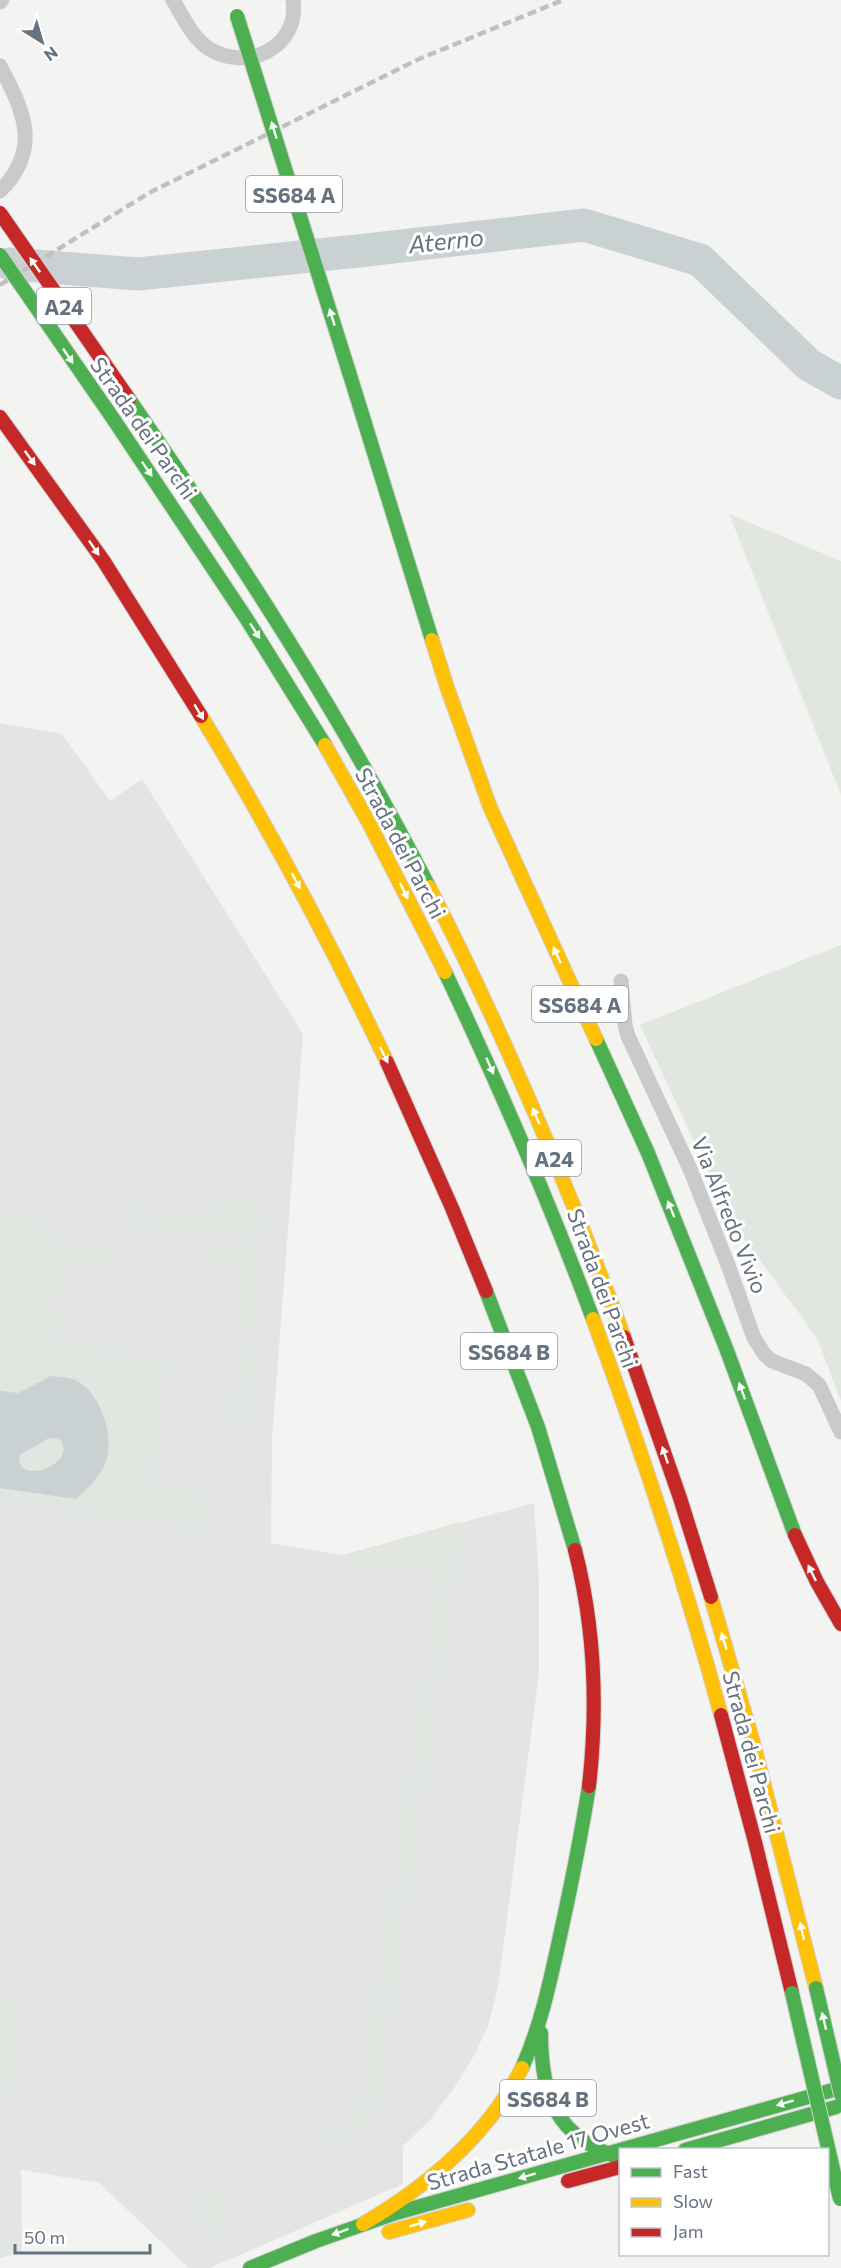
<svg xmlns="http://www.w3.org/2000/svg" width="841" height="2268" font-family="Commissioner,sans-serif">
	<style>
		.built { fill: #e3e4e4 }
		.green { fill: #e2e6e0 }
		.water { fill: #c9d1d3; fill-rule: evenodd }
		.lines { fill: none; stroke-linecap: round; stroke-linejoin: round }
		.river { stroke: #c9d1d3; stroke-width: 33 }
		.fast-casing { stroke: #d1d1d2; stroke-width: 16 }
		.slow-casing { stroke: #d1d1d2; stroke-width: 16 }
		.jam-casing { stroke: #d1d1d2; stroke-width: 16 }
		.street { stroke: #c8cacb; stroke-width: 15 }
		.fast { stroke: #4caf50; stroke-width: 14 }
		.slow { stroke: #ffc107; stroke-width: 14 }
		.jam { stroke: #c62828; stroke-width: 14 }
		.rail { stroke: #bfc0c1; stroke-width: 4.5; stroke-dasharray: 9 4.5; stroke-linecap: butt }
		.fast-bridge-casing { stroke: #cfd0d0; stroke-width: 16; stroke-linecap: butt }
		.jam-bridge-casing { stroke: #cfd0d0; stroke-width: 16; stroke-linecap: butt }
		.fast-bridge { stroke: #4caf50; stroke-width: 14 }
		.jam-bridge { stroke: #c62828; stroke-width: 14 }
		.oneway { fill: #f6fbf6 }
		.labels { text-anchor: middle; dominant-baseline: central; stroke-width: 6; stroke-linejoin: round; paint-order: stroke }
		.shield { fill: #fff; stroke: #939ca6; stroke-width: 1.5 }
		.shield-label { font-size: 21px; font-weight: bold; fill: #657280 }
		.street-label { font-size: 22px; fill: #657280; stroke: #fff }
		.water-label { font-size: 24px; font-style: italic; fill: #60737d; stroke: #fff }
	</style>
	<rect width="100%" height="100%" fill="#f3f3f1"/>
	<path class="built" d="M0,723L62,734L110,801L142,779L303,1034L272,1439L271,1543L343,1555L534,1503L539,1579V1673L498,1987L488,2026L475,2054L454,2088L430,2120L403,2146V2184L210,2268H189L99,2183L21,2170L22,2252L0,2258Z"/>
	<path class="green" d="M729,514L841,561V795Z
		M841,945V1401L817,1338L731,1221L640,1025Z
		M204,1197L249,1204L258,1209L262,1215L261,1235L254,1240L121,1219L123,1206L221,1221L223,1206L203,1203Z
		M0,1214L40,1220L38,1239L114,1250L111,1266L70,1260L65,1291L49,1289L46,1310L61,1312L56,1344L167,1360L148,1487L210,1496L205,1529L0,1499V1488L76,1499C106,1472 112,1457 104,1418L40,1380L18,1393L0,1391Z
		M214,1246L252,1251L259,1256L254,1328L234,1325L242,1268L203,1263L205,1253Z
		M241,1350L252,1352L247,1417L241,1422L231,1421Z
		M49,1438L58,1439L62,1441C74,1468 13,1485 20,1455Z
		M461,1522L373,2122L332,2144L316,2141L358,2117L441,1576L341,1561L343,1555Z
		M0,1994L21,1997L4,2112L0,2102Z
		M215,2193L220,2195L222,2199L224,2229L218,2234L213,2232L193,2210L192,2206L194,2201Z"/>
	<path class="water" d="M51,1376C60,1377 71,1377 79,1382C101,1396 113,1433 107,1458C103,1475 88,1488 76,1499L0,1488V1391L18,1393ZM49,1438L58,1439L62,1442C74,1468 13,1485 20,1455Z"/>
	<g class="lines">
		<path class="river" d="M10,264L138,274L367,250L584,225L700,260L809,365L841,383"/>
		<g class="fast-casing">
			<path id="fast" d="M349,372L432,640
				M129,399C237,556 342,717 429,887
				M114,420L246,618L325,745
				M445,972C499,1086 549,1201 593,1319
				M596,1039L648,1153L726,1348L795,1535
				M486,1291L538,1427L575,1550
				M541,2033C541,2097 556,2137 620,2158
				M522,2068C541,2025 550,1982 560,1936C571,1886 581,1836 589,1786
				M685,2150L836,2107
				M250,2268L316,2241L396,2213L833,2090"/>
		</g>
		<g class="slow-casing">
			<path id="slow" d="M432,640L448,690L490,807L596,1039
				M201,716C269,828 331,944 387,1062
				M325,745L369,823L445,972
				M429,887C504,1033 567,1183 624,1337
				M593,1319C641,1449 685,1581 721,1715
				M711,1597L753,1742L816,1988
				M363,2224C428,2186 487,2137 522,2068
				M389,2232L468,2210"/>
		</g>
		<g class="jam-casing">
			<path id="jam" d="M0,417L103,560L201,716
				M387,1062L452,1208L486,1291
				M624,1337L680,1498L711,1597
				M795,1535L817,1582L841,1624
				M575,1550C595,1628 598,1706 589,1786
				M721,1715L755,1842L792,1993
				M568,2181L620,2167"/>
		</g>
		<path class="street" d="M173,0C183,17 192,37 208,48C246,73 300,48 293,0
			M0,2L2,0
			M0,66C24,111 42,149 0,191
			M621,981L625,1025L628,1036L690,1169L728,1265L754,1338L765,1355L772,1361L806,1374L819,1385L841,1432"/>
		<use href="#fast" class="fast"/>
		<use href="#slow" class="slow"/>
		<use href="#jam" class="jam"/>
		<path class="rail" d="M0,285L149,193L419,59L563,0"/>
		<g class="fast-bridge-casing">
			<path id="fast-bridge" d="M237,16L349,372
				M0,255L114,420
				M816,1988L841,2095
				M792,1993L840,2199"/>
		</g>
		<g class="jam-bridge-casing">
			<path id="jam-bridge" d="M0,213L129,399"/>
		</g>
		<use href="#fast-bridge" class="fast-bridge"/>
		<use href="#jam-bridge" class="jam-bridge"/>
	</g>
	<defs><path id="oneway-solid" d="M-6-.8H1V-3.2L6.5 0L1 3.2V.8H-6Z" transform="scale(1.5)"/></defs>
	<g class="oneway">
		<use href="#oneway-solid" transform="translate(274 130) rotate(-107)"/>
		<use href="#oneway-solid" transform="translate(35 265) rotate(-125)"/>
		<use href="#oneway-solid" transform="translate(332 317) rotate(-107)"/>
		<use href="#oneway-solid" transform="translate(68 356) rotate(56)"/>
		<use href="#oneway-solid" transform="translate(30 458) rotate(54)"/>
		<use href="#oneway-solid" transform="translate(147 469) rotate(55)"/>
		<use href="#oneway-solid" transform="translate(94 548) rotate(56)"/>
		<use href="#oneway-solid" transform="translate(255 631) rotate(57)"/>
		<use href="#oneway-solid" transform="translate(199 712) rotate(59)"/>
		<use href="#oneway-solid" transform="translate(296 881) rotate(62)"/>
		<use href="#oneway-solid" transform="translate(404 891) rotate(63)"/>
		<use href="#oneway-solid" transform="translate(557 955) rotate(-115)"/>
		<use href="#oneway-solid" transform="translate(384 1055) rotate(64)"/>
		<use href="#oneway-solid" transform="translate(490 1066) rotate(66)"/>
		<use href="#oneway-solid" transform="translate(536 1116) rotate(-113)"/>
		<use href="#oneway-solid" transform="translate(671 1209) rotate(-112)"/>
		<use href="#oneway-solid" transform="translate(742 1391) rotate(-110)"/>
		<use href="#oneway-solid" transform="translate(665 1455) rotate(-109)"/>
		<use href="#oneway-solid" transform="translate(812 1573) rotate(-116)"/>
		<use href="#oneway-solid" transform="translate(724 1641) rotate(-107)"/>
		<use href="#oneway-solid" transform="translate(802 1931) rotate(-103)"/>
		<use href="#oneway-solid" transform="translate(824 2021) rotate(-103)"/>
		<use href="#oneway-solid" transform="translate(785 2103) rotate(164)"/>
		<use href="#oneway-solid" transform="translate(527 2176) rotate(164)"/>
		<use href="#oneway-solid" transform="translate(418 2224) rotate(-16)"/>
		<use href="#oneway-solid" transform="translate(340 2232) rotate(160)"/>
	</g>
	<g class="labels">
		<g class="shield">
			<rect x="246" y="176" width="96" height="36" rx="4.5"/>
			<rect x="37" y="288" width="54" height="36" rx="4.5"/>
			<rect x="532" y="986" width="96" height="36" rx="4.5"/>
			<rect x="527" y="1140" width="54" height="36" rx="4.5"/>
			<rect x="461" y="1333" width="96" height="36" rx="4.5"/>
			<rect x="500" y="2080" width="96" height="36" rx="4.5"/>
		</g>
		<g class="shield-label">
			<text x="294" y="194">SS684 A</text>
			<text x="64" y="306">A24</text>
			<text x="580" y="1004">SS684 A</text>
			<text x="554" y="1158">A24</text>
			<text x="509" y="1351">SS684 B</text>
			<text x="548" y="2098">SS684 B</text>
		</g>
		<g class="street-label">
			<text transform="translate(144 428) rotate(55)">Strada dei Parchi</text>
			<text transform="translate(401 843) rotate(62)">Strada dei Parchi</text>
			<text transform="translate(730 1215) rotate(68)">Via Alfredo Vivio</text>
			<text transform="translate(603 1288) rotate(70)">Strada dei Parchi</text>
			<text transform="translate(752 1752) rotate(75)">Strada dei Parchi</text>
			<text transform="translate(538 2151) rotate(-16)">Strada Statale 17 Ovest</text>
		</g>
		<g class="water-label">
			<text transform="translate(446 240) rotate(-6)">Aterno</text>
		</g>
	</g>
	<rect x="619" y="2148" width="210" height="108" fill="#ffffff" stroke="#c1c7cc" stroke-width="1.5"/>
	<rect x="631" y="2168" width="30" height="9" fill="#4caf50" stroke="#c1c7cc" stroke-width="1.5"/>
	<text x="673" y="2178" font-size="18" fill="#657280">Fast</text>
	<rect x="631" y="2198" width="30" height="9" fill="#ffc107" stroke="#c1c7cc" stroke-width="1.5"/>
	<text x="673" y="2208" font-size="18" fill="#657280">Slow</text>
	<rect x="631" y="2228" width="30" height="9" fill="#c62828" stroke="#c1c7cc" stroke-width="1.5"/>
	<text x="673" y="2238" font-size="18" fill="#657280">Jam</text>
	<g transform="translate(42 42) rotate(143)" stroke="#ffffff" stroke-width="4.5" paint-order="stroke">
	<path d="M0-4.5L10 22L0 15L-10 22Z" fill="#657280"/>
	<text y="-9" font-size="16" font-weight="bold" text-anchor="middle" fill="#657280">N</text>
	</g>
	<path d="M15 2244v9h135v-9" fill="none" stroke="#657280" stroke-width="3"/>
	<text x="24" y="2244" font-size="18" fill="#657280" stroke="#ffffff" stroke-width="4.5" paint-order="stroke">50 m</text>
</svg>
